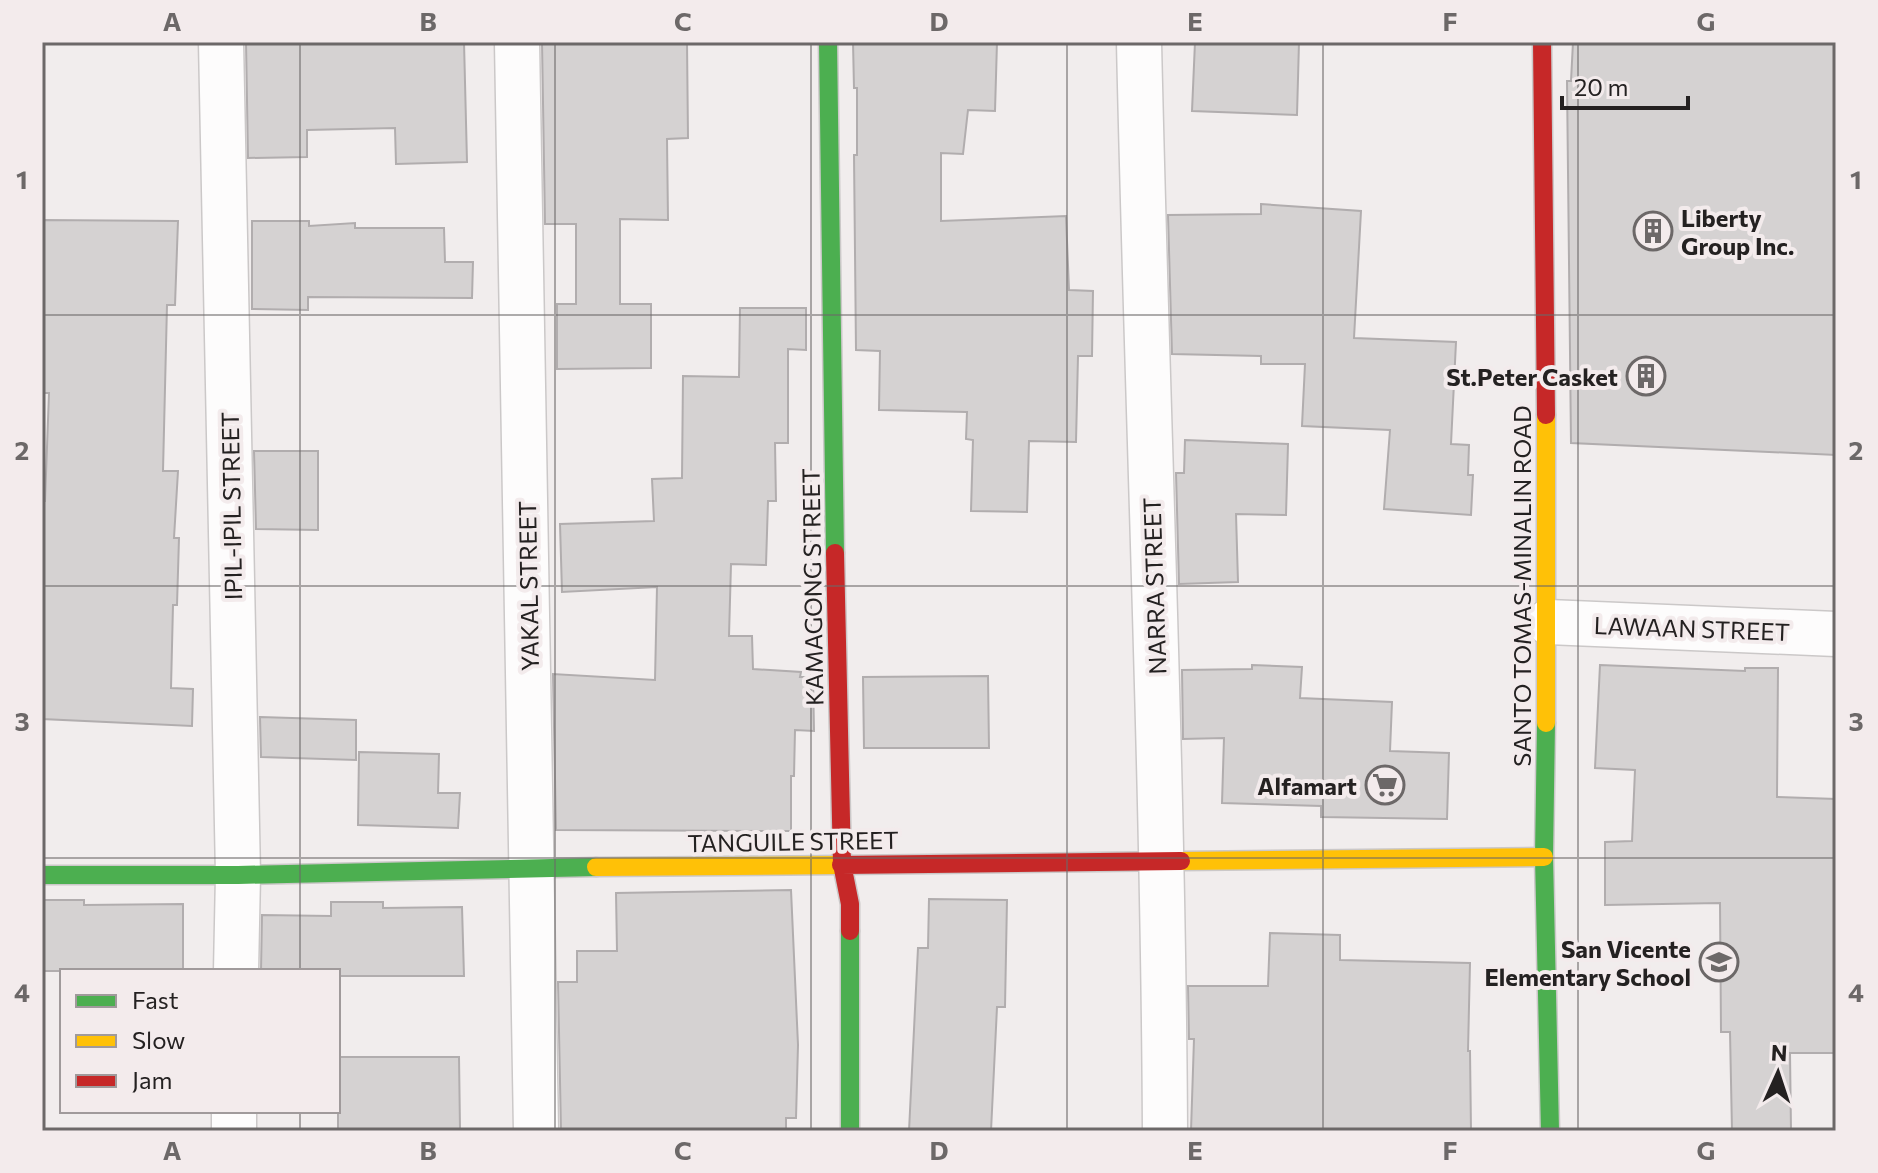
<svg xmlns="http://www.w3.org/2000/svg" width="1878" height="1173" font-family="Commissioner,sans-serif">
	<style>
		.building { fill: #d5d2d2; stroke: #b1adae; stroke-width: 2 }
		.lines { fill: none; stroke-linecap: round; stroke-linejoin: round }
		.street-casing { stroke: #cbc8c8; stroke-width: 47 }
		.fast-casing { stroke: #cbc8c8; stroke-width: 21 }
		.slow-casing { stroke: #cbc8c8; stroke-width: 21 }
		.jam-casing { stroke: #cbc8c8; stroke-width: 21 }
		.street { stroke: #fdfcfc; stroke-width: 44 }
		.fast { stroke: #4caf50; stroke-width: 18 }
		.slow { stroke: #ffc107; stroke-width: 18 }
		.jam { stroke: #c62828; stroke-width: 18 }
		.grid { fill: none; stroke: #6c6868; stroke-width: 2; stroke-opacity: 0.55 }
		.labels { text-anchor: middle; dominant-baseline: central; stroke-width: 8; stroke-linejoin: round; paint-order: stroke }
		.poi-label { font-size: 24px; font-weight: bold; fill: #242121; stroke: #f3ebec; text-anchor: end }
		.street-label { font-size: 24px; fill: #242121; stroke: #f3ebec }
		.neatline { fill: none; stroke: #6c6868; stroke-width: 3 }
		.grid-label { font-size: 26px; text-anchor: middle; font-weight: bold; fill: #6c6868 }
	</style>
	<rect width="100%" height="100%" fill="#f1eded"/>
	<path class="building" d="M246,42H464L467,162L396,164L395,128L307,130V157L248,158Z
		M542,42H687L688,138L667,139L668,220L620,219V304H651V368L557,369V304H576V224H545Z
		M853,42H997L995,111L968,110L963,154L941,153V221L1066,216L1069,290L1093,291L1092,356H1078L1076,442L1029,441L1027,512L971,511L973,440L966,439L967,412L879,410L880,351L856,350L854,155H857V88H854Z
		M1195,42H1299L1297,115L1192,111Z
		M1573,42H1836V455L1571,443L1567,81H1571Z
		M1261,204L1361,211L1354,338L1456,342L1451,444L1469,445L1468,475H1473L1471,515L1384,509L1390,430L1302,426L1305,364H1261V356L1172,354L1168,215L1261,214Z
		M42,220L178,221L175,305H167L163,471H178L174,538H179L177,605H173L171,688L193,689L192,726L42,719V501H45L49,393H42Z
		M252,221H309V226L355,223V228H444L445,262H473L472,298L308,297V310L252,309Z
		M740,308H806V350L788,349V443H775L776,501H768L766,565L731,564L729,636H752L753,669L801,672L800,677H813L814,731L795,730L794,776H791V831L556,830L553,674L655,680L657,587L562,592L560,524L654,521L652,479L682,478L683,376L739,377Z
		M1185,440L1288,444L1286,515L1236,514L1238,582L1179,584L1176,473H1184Z
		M254,451H318V530L256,529Z
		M1252,665L1302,667L1300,698L1392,702L1390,751L1449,753L1447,819L1321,817V806L1222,803L1224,738L1183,739L1182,670L1252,669Z
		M1600,665L1745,671V668H1778L1777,797L1836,799V1053H1790L1791,1131H1732L1730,1032H1721L1720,903L1605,905V842L1632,841L1635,770L1595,768Z
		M988,676L989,748H864L863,677Z
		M260,717L356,720V760L261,757Z
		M359,752L439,754L438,793H460L458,828L358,825Z
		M791,890L798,1045L796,1118H786V1131H561L558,982H577V951H617L616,893Z
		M929,899L1007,900L1005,1007H997L991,1131H909L918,948H928Z
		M42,900H84V905L183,904V971H42Z
		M331,902H383V908L462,907L464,976H338V971H261L262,915L331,916Z
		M1270,933L1340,935V960L1470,963L1468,1051H1470L1471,1131H1191L1194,1039H1189L1188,986H1268Z
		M338,1057H459L460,1129H338Z"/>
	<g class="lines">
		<g class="street-casing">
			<path id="street" d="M221,42L238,875L236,971
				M517,42L536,1131
				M1139,42C1147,405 1163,768 1165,1131
				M1548,622L1836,634
				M234,1131V1111"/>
		</g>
		<g class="fast-casing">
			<path id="fast" d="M828,42L835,553
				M1546,723L1544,857L1550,1131
				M42,875H238L596,867
				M850,931V1131"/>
		</g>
		<g class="slow-casing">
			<path id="slow" d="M1546,415V723
				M1181,861L1544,857
				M596,867L841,865"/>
		</g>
		<g class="jam-casing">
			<path id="jam" d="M1542,42L1546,415
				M835,553L842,864L850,904V931
				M841,865L1181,861"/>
		</g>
		<use href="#street" class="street"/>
		<use href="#fast" class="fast"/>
		<use href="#slow" class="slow"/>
		<use href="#jam" class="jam"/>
	</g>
	<path class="grid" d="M300,42V971M555,42V1131M811,42V1131M1067,42V1131M1323,42V1131M1578,42V1131M42,315H1836M42,586H1836M42,858H1836M300,1111V1131"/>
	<defs>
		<g id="building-ring" transform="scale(2)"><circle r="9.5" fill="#f3ebec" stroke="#6c6868" stroke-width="1.5"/><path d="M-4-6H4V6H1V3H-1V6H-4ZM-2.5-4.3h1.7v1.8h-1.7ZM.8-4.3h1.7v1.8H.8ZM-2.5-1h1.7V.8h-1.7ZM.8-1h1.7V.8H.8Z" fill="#6c6868"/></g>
		<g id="supermarket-ring" transform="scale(2)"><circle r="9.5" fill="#f3ebec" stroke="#6c6868" stroke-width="1.5"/><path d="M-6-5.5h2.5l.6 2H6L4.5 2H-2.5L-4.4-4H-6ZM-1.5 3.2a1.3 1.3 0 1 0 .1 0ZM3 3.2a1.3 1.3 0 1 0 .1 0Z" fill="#6c6868"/></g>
		<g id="school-ring" transform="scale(2)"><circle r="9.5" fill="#f3ebec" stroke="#6c6868" stroke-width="1.5"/><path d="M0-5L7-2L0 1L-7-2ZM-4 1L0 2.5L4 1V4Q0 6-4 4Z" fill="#6c6868"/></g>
	</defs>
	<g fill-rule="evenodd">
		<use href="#building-ring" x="1653" y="231"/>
		<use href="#building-ring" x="1646" y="376"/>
		<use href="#supermarket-ring" x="1385" y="785"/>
		<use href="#school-ring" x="1719" y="962"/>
	</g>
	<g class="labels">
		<g class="poi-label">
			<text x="1681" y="217" text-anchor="start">Liberty<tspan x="1681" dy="28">Group Inc.</tspan></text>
			<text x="1618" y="376">St.Peter Casket</text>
			<text x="1357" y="785">Alfamart</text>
			<text x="1691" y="948">San Vicente<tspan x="1691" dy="28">Elementary School</tspan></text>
		</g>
		<g class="street-label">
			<text transform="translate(231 506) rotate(-91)">IPIL-IPIL STREET</text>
			<text transform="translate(528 586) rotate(-91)">YAKAL STREET</text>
			<text transform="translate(1154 586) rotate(-92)">NARRA STREET</text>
			<text transform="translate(1521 586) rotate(-90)">SANTO TOMAS-MINALIN ROAD</text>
			<text transform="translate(812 587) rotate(-91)">KAMAGONG STREET</text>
			<text transform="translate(1692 628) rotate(2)">LAWAAN STREET</text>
			<text transform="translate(793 841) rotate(-1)">TANGUILE STREET</text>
		</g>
	</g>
	<rect width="1878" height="1173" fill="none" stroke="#f3ebec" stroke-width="88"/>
	<rect x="60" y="969" width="280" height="144" fill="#f3ebec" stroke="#a09a9b" stroke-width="2"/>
	<rect x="76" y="995" width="40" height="12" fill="#4caf50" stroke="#a09a9b" stroke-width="2"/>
	<text x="132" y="1009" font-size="24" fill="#242121">Fast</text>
	<rect x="76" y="1035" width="40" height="12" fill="#ffc107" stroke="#a09a9b" stroke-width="2"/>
	<text x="132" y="1049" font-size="24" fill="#242121">Slow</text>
	<rect x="76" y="1075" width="40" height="12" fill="#c62828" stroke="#a09a9b" stroke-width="2"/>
	<text x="132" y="1089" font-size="24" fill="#242121">Jam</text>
	<g transform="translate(1778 1073) rotate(3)" stroke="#f3ebec" stroke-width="6" paint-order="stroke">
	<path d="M0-6L14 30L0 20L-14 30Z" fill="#242121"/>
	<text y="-12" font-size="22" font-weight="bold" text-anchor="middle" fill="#242121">N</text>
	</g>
	<path d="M1562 96v12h126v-12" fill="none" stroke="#242121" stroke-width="4"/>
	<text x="1574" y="96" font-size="24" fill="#242121" stroke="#f3ebec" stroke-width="6" paint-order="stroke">20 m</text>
	<rect x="44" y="44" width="1790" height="1085" class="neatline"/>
	<g class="grid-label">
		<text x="172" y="31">A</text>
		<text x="428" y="31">B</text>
		<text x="683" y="31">C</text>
		<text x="939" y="31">D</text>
		<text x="1195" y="31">E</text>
		<text x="1450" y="31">F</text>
		<text x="1706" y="31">G</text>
		<text x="22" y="189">1</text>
		<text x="1856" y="189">1</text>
		<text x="22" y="460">2</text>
		<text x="1856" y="460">2</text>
		<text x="22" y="731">3</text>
		<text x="1856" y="731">3</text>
		<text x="22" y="1002">4</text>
		<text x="1856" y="1002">4</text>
		<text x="172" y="1160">A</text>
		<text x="428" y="1160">B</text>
		<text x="683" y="1160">C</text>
		<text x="939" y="1160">D</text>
		<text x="1195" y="1160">E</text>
		<text x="1450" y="1160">F</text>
		<text x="1706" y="1160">G</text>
	</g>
</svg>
